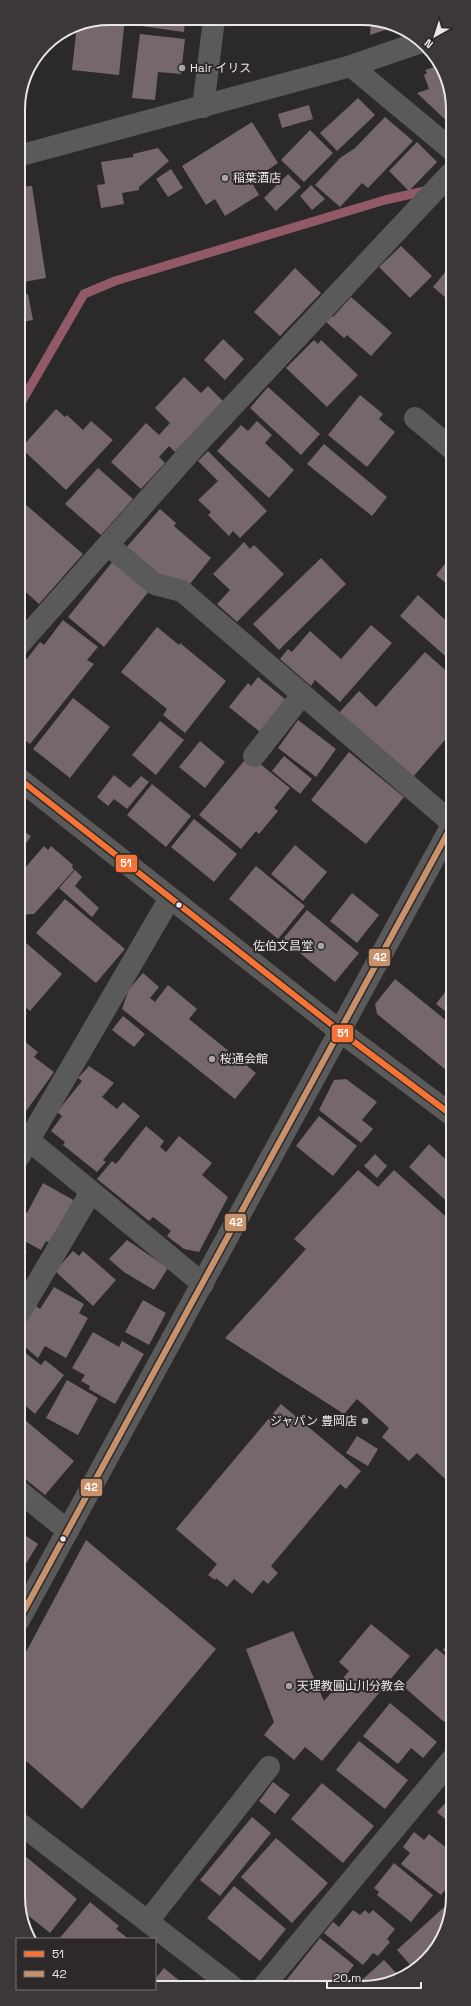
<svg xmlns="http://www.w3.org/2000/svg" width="471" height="2006" font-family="'Space Grotesk','Noto Sans JP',sans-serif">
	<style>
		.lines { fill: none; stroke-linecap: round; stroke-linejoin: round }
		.stream { stroke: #925967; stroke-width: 9 }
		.building { fill: #75676a }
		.minor { stroke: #5b5a5a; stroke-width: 22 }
		.bus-1-casing { stroke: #2d2829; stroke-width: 9 }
		.bus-2-casing { stroke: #2d2829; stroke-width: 9 }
		.bus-1 { stroke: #f57335; stroke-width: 6 }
		.bus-2 { stroke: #c7916a; stroke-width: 6 }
		.poi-dot { fill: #a8a4a6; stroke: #2d2829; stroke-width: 1.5 }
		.bus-dot { fill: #eae7e8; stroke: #2d2829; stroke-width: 1.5 }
		.labels { text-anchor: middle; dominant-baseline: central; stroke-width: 4; stroke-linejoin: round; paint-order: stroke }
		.poi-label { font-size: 12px; fill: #eae7e8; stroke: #2d2829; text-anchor: start }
		.rim { fill: none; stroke: #eae7e8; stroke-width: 2 }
		.line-badge { stroke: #2d2829; stroke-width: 1.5 }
		.badge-label { font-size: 11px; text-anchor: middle; font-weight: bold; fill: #fff }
	</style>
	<rect width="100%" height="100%" fill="#2c292a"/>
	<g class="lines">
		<path class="stream" d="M18,408L84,294L115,281L385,200L429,190"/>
	</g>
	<path class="building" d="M109,18H125L119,75L72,70L77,24Z
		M142,18L185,19L184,32L141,26Z
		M371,20H380L394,27L370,35Z
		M140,34L185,39L181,74L158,72L155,100L132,98Z
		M437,66L452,97V126L417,93L429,89L424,75L427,73L425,70Z
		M358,98L375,115L337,151L320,133Z
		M309,105L313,119L282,128L278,114Z
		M385,117L413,141L368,188L362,183L340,207L315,185L340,158L355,148Z
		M252,122L278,163L251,181L259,195L225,216L215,199L206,205L182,166Z
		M310,130L333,153L304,182L281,160Z
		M417,142L437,162L409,191L389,171Z
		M158,148L169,161L139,187V190L122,193L124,204L101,208L97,185L105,184L101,162L133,157V154Z
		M171,169L183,188L168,197L156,179Z
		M288,174L301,187L276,211L264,198Z
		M311,185L325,199L312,210L300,196Z
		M32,186L46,278L18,283V187Z
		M401,246L432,276L410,298L379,267Z
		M451,265L452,266V303L433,287Z
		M295,268L321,293L280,336L254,312Z
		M28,294L33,320L18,323V296Z
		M351,297L392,333L371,356L347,335L344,338L325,321L331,315L333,317Z
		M223,339L244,359L225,380L204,360Z
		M314,340L318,344L321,340L358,375L327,407L286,368Z
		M184,377L201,393L208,386L223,401L175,452L169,446L159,457L165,463L141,489L111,462L146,423L159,435L170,423L155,408Z
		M268,387L320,434L301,455L250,408Z
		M360,395L383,414L379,419L395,432L367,467L328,435Z
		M56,409L65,417L67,415L83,430L91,421L113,440L66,490L21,448Z
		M257,421L272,435L265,443L294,470L269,498L217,451L241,425L248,431Z
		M324,444L387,497L372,516L307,464Z
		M208,451L267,511L240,538L233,531L229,536L208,515L211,512L198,500L218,481L198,461Z
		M98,468L133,499L101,535L65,504Z
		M18,498L83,554L39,604L18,585Z
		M160,509L176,523L174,526L211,558L189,585L159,577L125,549Z
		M244,542L250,549L254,545L284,574L237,622L217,604L230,590L213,574Z
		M452,555V588L436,575Z
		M321,558L346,584L279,650L253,624Z
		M113,561L150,590L104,647L68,617Z
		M418,595L452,626V662L400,616Z
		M63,620L98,647L87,660L94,664L30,744L18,735V670L40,642L44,645Z
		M371,625L392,643L340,702L315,680L311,686L280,659L288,649L292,652L310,631L341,659Z
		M157,627L179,645L180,643L226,681L185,733L163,715L167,709L121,672Z
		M425,652L452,676V732L412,778L339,713L359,691L376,707Z
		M258,677L286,700L260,732L229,707L248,683L251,686Z
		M73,698L110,727L70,778L33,749Z
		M298,720L336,749L316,777L278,748Z
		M160,721L184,740L156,775L132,755Z
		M200,741L225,762L205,788L179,767Z
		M349,752L404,797L366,844L311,800Z
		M249,755L290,788L274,808L278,811L259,834L256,831L241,849L199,815Z
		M284,756L312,779L300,794L272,771Z
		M114,775L130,788L141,776L149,782L127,809L114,799L108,806L97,797Z
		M152,784L191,816L166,847L127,815Z
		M194,819L237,854L214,882L171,847Z
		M18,828L31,836L18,855Z
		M295,845L327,872L303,901L271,874Z
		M44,846L48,850L51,846L73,865L72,867L74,870L34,914L18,915V876Z
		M256,866L305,906L278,939L229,899Z
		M75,870L82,877L75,886L99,908L92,917L59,888Z
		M352,893L379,915L357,943L330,921Z
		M65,899L125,949L96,983L36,933Z
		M307,910L359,953L335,982L283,939Z
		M18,936L62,974L30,1011L18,1001Z
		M143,973L159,987L150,998L155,1002L168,985L197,1009L189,1019L256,1073L235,1099L122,1009L129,989Z
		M395,979L453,1026V1062L446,1070L377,1014L375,1004Z
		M452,983L453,1017L436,1004Z
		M18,1007L27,1013L19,1024L18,1008Z
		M123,1016L145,1034L134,1047L112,1030Z
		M19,1037L38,1052L34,1057L54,1072L24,1114L19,1110Z
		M89,1066L114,1083L102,1097L117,1109L123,1102L140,1116L103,1160L106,1162L97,1172L63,1145L65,1142L51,1131L62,1116L57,1112L82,1081L78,1078Z
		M346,1079L377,1102L362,1120L373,1129L361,1143L319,1110L334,1080Z
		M319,1116L357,1146L333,1176L296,1146Z
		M146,1126L164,1141L160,1147L166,1152L179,1136L212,1163L202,1175L228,1197L199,1252L184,1249L167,1236L171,1231L153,1217L149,1221L97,1179L112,1161L116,1164Z
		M429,1144L453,1166V1207L409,1167Z
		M375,1154L387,1166L377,1178L364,1166Z
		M358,1170L378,1187L394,1170L453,1223V1486L417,1453L409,1461L382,1437L389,1428L357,1399L344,1414L225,1338L306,1249L294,1239Z
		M43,1183L75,1201L51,1244L46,1241L41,1250L19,1238V1208L27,1213Z
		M127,1240L168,1268L154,1290L124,1272L109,1259Z
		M19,1246L27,1252L19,1263Z
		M73,1251L79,1256L83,1251L116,1280L93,1306L55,1271Z
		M54,1287L84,1304L79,1313L88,1318L66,1358L45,1346L38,1358L19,1342V1331L35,1305L40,1309Z
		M143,1300L166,1313L149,1345L125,1332Z
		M93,1332L119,1347L122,1341L144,1354L115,1404L89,1389L90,1386L81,1381L85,1375L72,1368Z
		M19,1348L41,1365L45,1360L64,1375L35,1414L19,1400Z
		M67,1380L98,1398L78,1435L46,1418Z
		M281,1404L361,1471L346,1489L340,1484L271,1566L278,1573L268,1584L263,1580L252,1594L234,1579L227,1587L216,1578L215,1580L208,1575L217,1564L176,1529Z
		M19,1415L74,1461L45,1495L19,1474Z
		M357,1436L378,1449L368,1466L346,1453Z
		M19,1531L38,1544L24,1567L19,1564Z
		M86,1540L216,1649L82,1809L19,1755V1665Z
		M371,1624L410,1656L322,1761L305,1747L294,1760L264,1735L274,1722L246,1649L293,1631L324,1701L349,1671L339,1662Z
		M453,1639V1658L443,1650Z
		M436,1648L453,1662V1712L444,1722L403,1686Z
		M390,1703L437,1742L423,1758L411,1748L398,1764L363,1736Z
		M359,1741L408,1780L385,1809L336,1770Z
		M273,1782L290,1795L275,1814L259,1801Z
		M322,1783L374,1826L343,1863L291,1819Z
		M453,1795V1826L437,1812Z
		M252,1817L271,1833L220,1896L200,1880Z
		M414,1832L424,1840L429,1834L453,1853V1880L441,1895L401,1864L410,1853L403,1847Z
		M276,1838L328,1883L292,1923L241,1877Z
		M19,1851L77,1899L50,1933L19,1908Z
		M394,1863L433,1895L411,1922L377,1895L379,1892L374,1888Z
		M234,1886L286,1929L260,1961L207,1918Z
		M453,1899V1903L430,1957L414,1969L397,1950Z
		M90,1902L119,1926L116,1929L129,1939H59Z
		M353,1910L360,1915L365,1910L369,1914L373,1910L395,1929L387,1939L390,1942L378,1956L373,1953L363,1965L324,1933L333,1922L339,1927Z
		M320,1938L354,1965L337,1987H289L284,1983Z
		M384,1960L402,1979L374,1987H354Z
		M164,1968L187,1987L155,1986V1979Z"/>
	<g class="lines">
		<path class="minor" d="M351,66L452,150
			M203,107L214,19
			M18,156L351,66L421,42
			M415,418L452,449
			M108,545L155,584L182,591L452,823
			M18,646L199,442L452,172
			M254,756L302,695
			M18,778L341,1032L453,1116
			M19,1132L203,1284
			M19,1157L170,898
			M19,1314L91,1192
			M19,1491L68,1531
			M19,1620L452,825
			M19,1823L233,1987
			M148,1921L269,1767
			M263,1987L453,1758"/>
		<g class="bus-1-casing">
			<path id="bus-1" d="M18,778L341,1032L453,1116"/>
		</g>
		<g class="bus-2-casing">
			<path id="bus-2" d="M19,1620L452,825"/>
		</g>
		<use href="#bus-1" class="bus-1"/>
		<use href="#bus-2" class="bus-2"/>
	</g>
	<g class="poi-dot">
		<circle cx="182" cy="68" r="4"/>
		<circle cx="225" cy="178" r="4"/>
		<circle cx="321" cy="946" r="4"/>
		<circle cx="212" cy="1059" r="4"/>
		<circle cx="365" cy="1421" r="4"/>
		<circle cx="289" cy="1686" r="4"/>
	</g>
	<g class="bus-dot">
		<circle cx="179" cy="905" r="3.5"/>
		<circle cx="63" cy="1539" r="3.5"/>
	</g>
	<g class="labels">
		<g class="poi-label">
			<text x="190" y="68">Hair イリス</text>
			<text x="233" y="178">稲葉酒店</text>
			<text x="313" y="946" text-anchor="end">佐伯文昌堂</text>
			<text x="220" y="1059">桜通会館</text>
			<text x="357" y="1421" text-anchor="end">ジャパン 豊岡店</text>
			<text x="297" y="1686">天理教圓山川分教会</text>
		</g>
	</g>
	<path d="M0 0H471V2006H0ZM109 25H362A84 84 0 0 1 446 109V1897A84 84 0 0 1 362 1981H109A84 84 0 0 1 25 1897V109A84 84 0 0 1 109 25Z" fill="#3c3738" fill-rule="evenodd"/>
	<path class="rim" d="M109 25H362A84 84 0 0 1 446 109V1897A84 84 0 0 1 362 1981H109A84 84 0 0 1 25 1897V109A84 84 0 0 1 109 25Z"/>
	<g class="line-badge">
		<rect x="115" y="854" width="23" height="19" rx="4" fill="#f57335"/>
		<rect x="368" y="948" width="23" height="19" rx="4" fill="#c7916a"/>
		<rect x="331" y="1024" width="23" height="19" rx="4" fill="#f57335"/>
		<rect x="224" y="1213" width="23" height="19" rx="4" fill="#c7916a"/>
		<rect x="80" y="1478" width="23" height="19" rx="4" fill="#c7916a"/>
	</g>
	<g class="badge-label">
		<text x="126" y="867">51</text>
		<text x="380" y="961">42</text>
		<text x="343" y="1037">51</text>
		<text x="236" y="1226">42</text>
		<text x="91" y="1491">42</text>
	</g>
	<rect x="16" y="1938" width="140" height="52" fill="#2d2829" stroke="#797475"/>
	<rect x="24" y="1951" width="20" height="6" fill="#f57335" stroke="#797475"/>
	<text x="52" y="1958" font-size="12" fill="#eae7e8">51</text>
	<rect x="24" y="1971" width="20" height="6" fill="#c7916a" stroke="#797475"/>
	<text x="52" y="1978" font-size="12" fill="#eae7e8">42</text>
	<g transform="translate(435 36) rotate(219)" stroke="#2d2829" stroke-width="3" paint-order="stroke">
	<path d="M0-3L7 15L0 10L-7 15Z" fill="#eae7e8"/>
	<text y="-6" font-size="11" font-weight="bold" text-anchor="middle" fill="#eae7e8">N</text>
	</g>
	<path d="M327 1982v6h94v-6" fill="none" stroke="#eae7e8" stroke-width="2"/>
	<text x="333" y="1982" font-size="12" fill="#eae7e8" stroke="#2d2829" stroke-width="3" paint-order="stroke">20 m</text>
</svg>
